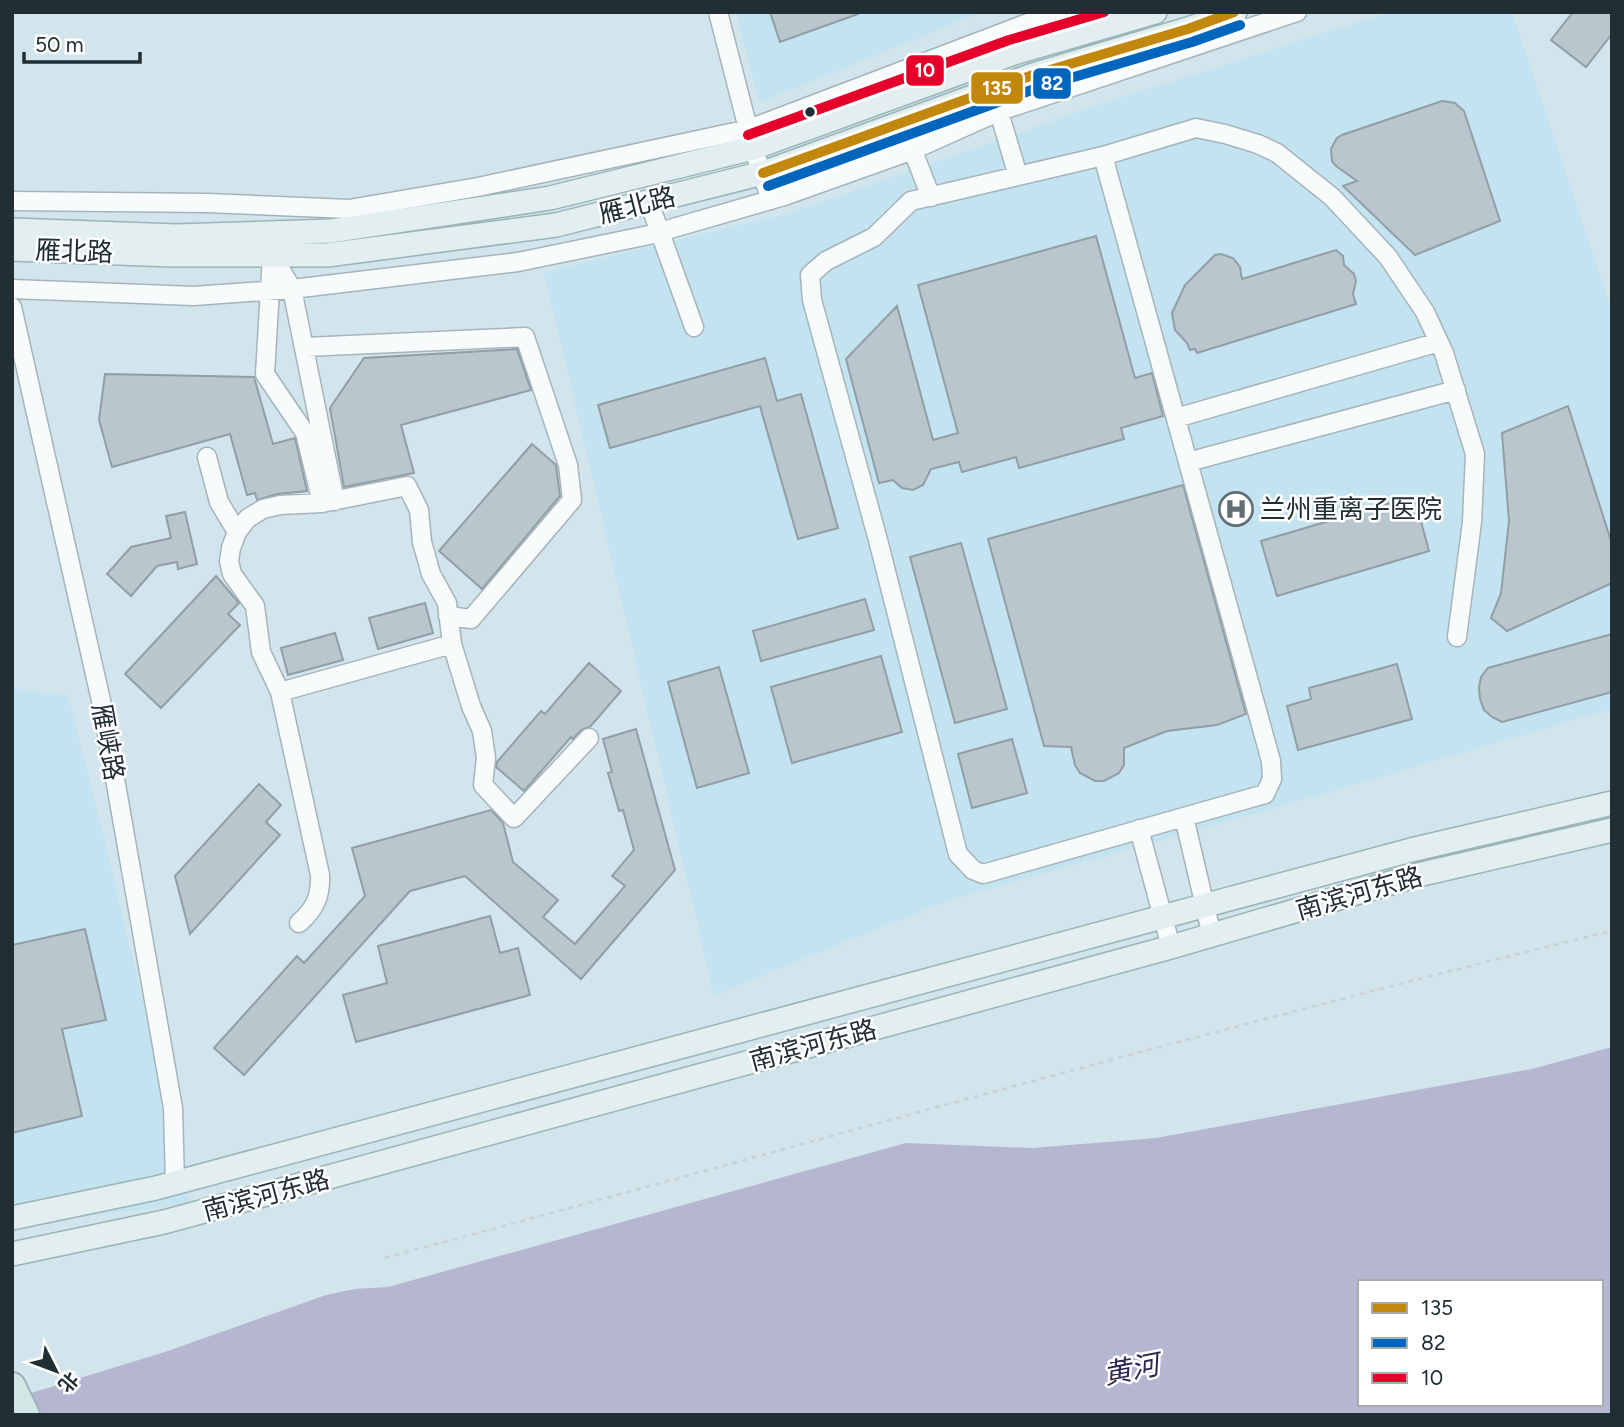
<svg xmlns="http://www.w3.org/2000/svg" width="1624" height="1427" font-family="Figtree,'Noto Sans SC',sans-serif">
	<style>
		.built { fill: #c2e3ef }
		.water { fill: #b4b7cf; fill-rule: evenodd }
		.building { fill: #bac6cd; stroke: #929ea6; stroke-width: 2 }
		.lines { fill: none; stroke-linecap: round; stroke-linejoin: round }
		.minor-casing { stroke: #a5b4ba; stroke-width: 21 }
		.major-casing { stroke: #9ab4b7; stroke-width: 26 }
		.highway-casing { stroke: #9ab4b7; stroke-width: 30 }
		.path { stroke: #cbd1d3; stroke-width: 2.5; stroke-dasharray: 5 5; stroke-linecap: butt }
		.minor { stroke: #f8fbfc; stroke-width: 18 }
		.major { stroke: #e2eeef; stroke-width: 23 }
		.highway { stroke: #d3e6e6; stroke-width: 26 }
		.bus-1-casing { stroke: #fff; stroke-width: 16 }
		.bus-2-casing { stroke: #fff; stroke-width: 16 }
		.bus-3-casing { stroke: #fff; stroke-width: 16 }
		.bus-1 { stroke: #c2880d; stroke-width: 10 }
		.bus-2 { stroke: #0065bd; stroke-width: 10 }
		.bus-3 { stroke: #e4002b; stroke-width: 10 }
		.bus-dot { fill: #212f34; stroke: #fff; stroke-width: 2.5 }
		.labels { text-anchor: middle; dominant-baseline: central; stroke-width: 5; stroke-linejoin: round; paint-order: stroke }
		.street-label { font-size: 26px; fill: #212f34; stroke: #fff }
		.poi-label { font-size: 26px; fill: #212f34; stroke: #fff; text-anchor: start }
		.water-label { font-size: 28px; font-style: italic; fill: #2f2651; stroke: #fff }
		.line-badge { stroke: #fff; stroke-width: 2.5 }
		.badge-label { font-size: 19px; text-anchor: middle; font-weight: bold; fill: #fff }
	</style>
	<rect width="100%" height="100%" fill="#d2e5ec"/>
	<path class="built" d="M735,12H982L760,103Z
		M1390,12H1512L1612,310V709L1293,803L953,899L714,995L544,272L789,213L1104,103Z
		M12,688L68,696L113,875L190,1203L16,1226L12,1218Z"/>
	<path class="water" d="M1612,1047V1415H12L28,1394L168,1351L326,1295L355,1289L388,1287L906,1143L1033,1148L1156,1138L1532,1069ZM1360,1282H1601V1404H1360Z"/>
	<path class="building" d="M770,12H858V14L780,42Z
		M1573,12H1612V34L1586,67L1551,40Z
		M1442,101L1455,103L1464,111L1500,221L1415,255L1343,186L1357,181L1336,166L1332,161L1331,149L1337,138L1342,135Z
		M1096,236L1135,378L1152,373L1163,416L1121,428L1124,439L1019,468L1016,457L962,472L959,462L931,469L923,485L913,490L902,488L893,480L879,483L846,359L897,306L933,440L958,433L918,285Z
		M1336,250L1343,256L1344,265L1354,274L1356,281L1353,294L1356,304L1197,353L1195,349L1190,350L1187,343L1175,330L1172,313L1185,285L1215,255L1221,254L1233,258L1240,267L1242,279Z
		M517,349L531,390L401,425L414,473L344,487L330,408L364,358Z
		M765,358L777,401L801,394L838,528L798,539L760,406L610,448L598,405Z
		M105,374L254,377L273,444L295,438L307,491L277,494L257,500L255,493L247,495L230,434L112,467L99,420Z
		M1568,406L1612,544V583L1507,631L1491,618L1501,593L1509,521L1502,433Z
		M532,444L556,465L560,496L482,589L439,551Z
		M1183,485L1246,714L1217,725L1167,731L1124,748V765L1119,773L1104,781H1095L1080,773L1075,765L1071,747L1044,746L988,539Z
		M1414,496L1429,551L1277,596L1261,541Z
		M185,512L197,564L178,569L177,562L157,566L131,596L107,574L131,547L171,538L166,516Z
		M961,543L1007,709L955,723L910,557Z
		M216,576L239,603L228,614L240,625L161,708L125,674Z
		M865,599L874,630L761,661L753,631Z
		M425,603L433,633L378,649L369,618Z
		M335,633L343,660L288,675L281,648Z
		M1612,634V692L1502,722L1492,717L1484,710L1480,699L1479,688L1481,677L1488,668Z
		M881,656L902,732L792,763L771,687Z
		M589,663L621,691L590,727L581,730L573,739L571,737L524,791L496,767L497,762L541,711L545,714Z
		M1397,664L1412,719L1298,750L1287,706L1311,699L1309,688Z
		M719,667L749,773L697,788L668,682Z
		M636,729L675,870L581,979L465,876L410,891L244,1075L214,1048L297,956L304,963L365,896L352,848L491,810L503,823L513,862L558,900L543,917L575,944L625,886L612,876L634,850L623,810L619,811L608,773L612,772L603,739Z
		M1012,739L1027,793L972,808L958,754Z
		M259,784L281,805L266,822L280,835L190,934L175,876Z
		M490,916L500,953L518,948L530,995L356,1042L343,995L387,983L378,946Z
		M85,929L106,1020L62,1029L82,1116L12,1133V945Z"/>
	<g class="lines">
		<g class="minor-casing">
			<path id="minor" d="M718,12L753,148L771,200
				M996,102L1018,176
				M902,123L931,197
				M1103,156L1271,761L1272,779L1265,794L983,874L973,870L958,854L878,540L812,300L810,275L826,261L874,237L911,201Z
				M1103,156L1196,128L1225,134L1258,144L1277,153L1332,197L1388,257L1425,312L1444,353L1475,454L1472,522L1457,637
				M12,201L207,203L349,209L478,187L749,129L1057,12
				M649,202L694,327
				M272,255L265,374L305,433L322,503
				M272,255L292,289L335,501
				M12,289L194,296L292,289L518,262L649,235L784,196L913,150L1000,111L1297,12
				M12,307L102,705L173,1108L175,1183
				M305,347L525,337L568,465L572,500L471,619L448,616
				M1176,418L1439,342
				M207,457L219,502L237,532
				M1188,462L1456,390
				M280,692L452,644
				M1184,817L1212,936
				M1139,829L1171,947
				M299,923C315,909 321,896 320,875L280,692L261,652L255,606L232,574L229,561L231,548L237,532L248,518L263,509L280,505L322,503L407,486L419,510L422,542L431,574L447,603L452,644L471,706L482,731L486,758L483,785L514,818L589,738"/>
		</g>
		<g class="major-casing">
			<path id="major" d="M12,230L176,236L331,231L550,198L753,148L1014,53L1155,12
				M12,249L172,255H327L556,225L763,173L1033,75L1188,29L1235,12
				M12,1218L156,1188L1411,850L1612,803
				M12,1254L164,1222L1171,947L1418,875L1612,830"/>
		</g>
		<g class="highway-casing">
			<path id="highway" d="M12,1386L26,1415"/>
		</g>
		<path class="path" d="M385,1258C794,1148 1200,1031 1612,931"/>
		<use href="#minor" class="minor"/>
		<use href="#major" class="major"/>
		<use href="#highway" class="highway"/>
		<g class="bus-1-casing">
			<path id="bus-1" d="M763,173L1033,75L1188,29L1234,12"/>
		</g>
		<g class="bus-2-casing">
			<path id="bus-2" d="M768,186L1037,88L1192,42L1240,25"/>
		</g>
		<g class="bus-3-casing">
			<path id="bus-3" d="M748,135L1009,40L1104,12"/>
		</g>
		<use href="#bus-1" class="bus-1"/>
		<use href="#bus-2" class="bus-2"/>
		<use href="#bus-3" class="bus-3"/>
	</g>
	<defs>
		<g id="hospital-ring" transform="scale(1.75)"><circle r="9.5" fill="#fff" stroke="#5f6f74" stroke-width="1.5"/><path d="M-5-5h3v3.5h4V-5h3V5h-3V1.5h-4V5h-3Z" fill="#5f6f74"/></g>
	</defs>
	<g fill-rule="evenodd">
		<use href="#hospital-ring" x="1236" y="509"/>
	</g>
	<circle class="bus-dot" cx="810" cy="112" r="6"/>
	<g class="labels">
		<g class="street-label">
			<text transform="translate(637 205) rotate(-14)">雁北路</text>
			<text transform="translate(74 251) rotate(2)">雁北路</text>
			<text transform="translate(108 742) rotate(80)">雁峡路</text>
			<text transform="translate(1359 893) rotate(-16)">南滨河东路</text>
			<text transform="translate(813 1045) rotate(-15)">南滨河东路</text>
			<text transform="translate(266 1195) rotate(-15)">南滨河东路</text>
		</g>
		<g class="poi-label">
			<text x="1260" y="509">兰州重离子医院</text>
		</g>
		<g class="water-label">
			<text transform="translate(1131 1369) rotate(-11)">黄河</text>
		</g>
	</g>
	<g class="line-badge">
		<rect x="905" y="54" width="40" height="33" rx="7" fill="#e4002b"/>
		<rect x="1032" y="67" width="40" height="33" rx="7" fill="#0065bd"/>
		<rect x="970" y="71" width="54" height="34" rx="7" fill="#c2880d"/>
	</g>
	<g class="badge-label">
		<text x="925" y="77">10</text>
		<text x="1052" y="90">82</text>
		<text x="997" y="95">135</text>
	</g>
	<rect width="1624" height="1427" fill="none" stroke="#212f34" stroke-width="28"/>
	<rect x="1358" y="1280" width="245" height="126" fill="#ffffff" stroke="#a6acae" stroke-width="2"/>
	<rect x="1372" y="1303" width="35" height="10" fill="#c2880d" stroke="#a6acae" stroke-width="2"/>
	<text x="1421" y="1315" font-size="21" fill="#212f34">135</text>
	<rect x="1372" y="1338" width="35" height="10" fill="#0065bd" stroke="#a6acae" stroke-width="2"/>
	<text x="1421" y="1350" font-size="21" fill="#212f34">82</text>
	<rect x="1372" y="1373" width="35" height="10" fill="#e4002b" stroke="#a6acae" stroke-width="2"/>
	<text x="1421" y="1385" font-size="21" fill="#212f34">10</text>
	<g transform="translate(56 1371) rotate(132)" stroke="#ffffff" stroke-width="5" paint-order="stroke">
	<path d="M0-5L12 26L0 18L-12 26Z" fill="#212f34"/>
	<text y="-10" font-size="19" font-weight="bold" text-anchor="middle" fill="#212f34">北</text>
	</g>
	<path d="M24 52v10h116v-10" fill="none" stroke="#212f34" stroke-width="3.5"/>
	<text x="35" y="52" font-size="21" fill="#212f34" stroke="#ffffff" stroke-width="5" paint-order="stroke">50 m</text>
</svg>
